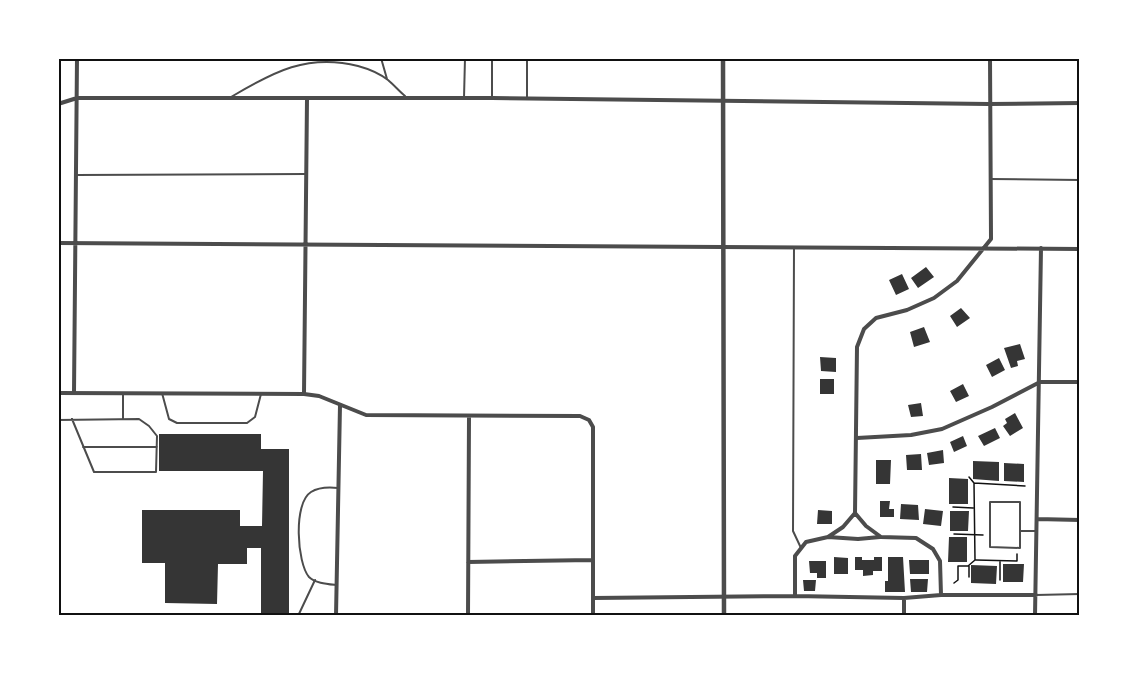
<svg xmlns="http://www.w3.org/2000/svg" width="1138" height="674" font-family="'Roboto Condensed',sans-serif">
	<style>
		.building { fill: #353535 }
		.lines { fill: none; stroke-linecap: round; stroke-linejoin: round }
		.path { stroke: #111; stroke-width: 1.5 }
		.service { stroke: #4c4c4c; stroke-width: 2 }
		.minor { stroke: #4c4c4c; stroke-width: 4 }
		.tertiary { stroke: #4c4c4c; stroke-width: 4.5 }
		.neatline { fill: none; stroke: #111; stroke-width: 2 }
	</style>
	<rect width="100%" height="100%" fill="#fff"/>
	<path class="building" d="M926,267L934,277L918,288L911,278Z
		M902,274L909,289L896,295L889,280Z
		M961,308L970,318L957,327L950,316Z
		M924,327L930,342L914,347L910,332Z
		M1020,344L1025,359L1017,361L1018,366L1011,368L1004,348Z
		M820,357L836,358V372L821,371Z
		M999,358L1005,370L992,377L986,365Z
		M820,379H834V394H820Z
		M963,384L969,396L956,402L950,391Z
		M921,403L923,416L911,417L908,405Z
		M1015,413L1023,428L1010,436L1003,426L1007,423L1005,419Z
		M995,428L1000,438L984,446L978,436Z
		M159,434H261V449H289V616H261V548H247V564H218L217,604L165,603V563H142V510H240V526H262L263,471H159Z
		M963,436L967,446L954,452L950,442Z
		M943,450L944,463L929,465L927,453Z
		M921,454L922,470H907L906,455Z
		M876,460H891L890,484H876Z
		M973,461L999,462V481L973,479Z
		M1004,463L1024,464V482L1004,481Z
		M949,478L968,479V504H949Z
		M880,501H890L889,509H894V517H880Z
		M901,504L918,505L919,520L900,519Z
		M925,509L943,511L941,526L923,524Z
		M818,510L832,511V524H817Z
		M950,511H969L968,531H950Z
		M949,537H967V562H948Z
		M834,557L848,558V574H834Z
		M855,557H862V560H874V557H882V571H873V575L863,576V570H855Z
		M888,557H903L905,592H885V581H888Z
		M909,560H929V574H910Z
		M809,561H826V578H817V573H810Z
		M1003,564H1024L1023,582H1003Z
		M971,565L997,566L996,584L971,583Z
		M910,579H928L927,592H911Z
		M803,580H816L815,591H804Z"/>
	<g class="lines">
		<path class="path" d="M969,477L974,483
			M953,507L973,508
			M954,534L983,535
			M976,560L1017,561V554
			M969,577V566
			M1000,580V561
			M954,583L958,580V566H968L975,560L974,483L1025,486"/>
		<path class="service" d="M381,58L387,79
			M492,58V98
			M231,97C273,72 308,53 358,66C369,69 379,73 388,80C394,85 399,91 405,96
			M464,98L465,58
			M527,98V58
			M76,175L306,174
			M990,179L1080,180
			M794,247L793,531L801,548
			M162,393L169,419L177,423H247L255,417L261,394
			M123,419V393
			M58,420L139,419L149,426L157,436L156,472H94L72,419
			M83,447H157
			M1020,531V502H990V547L1020,548V531H1037
			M336,585C327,584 315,583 309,577C297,563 293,503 311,492C319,487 329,487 338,488
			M1036,595L1080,594
			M298,616L315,580"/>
		<path class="minor" d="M58,104L77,98H492L989,104L1080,103
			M58,243L1080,249
			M58,393L304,394L319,396L366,415L580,416L589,420L593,427V616
			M74,393L77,58
			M304,394L307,99
			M857,438L911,435L942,429L992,407L1040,382H1080
			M1037,519L1080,520
			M828,537L858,539L880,537
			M468,562L592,560
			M941,595L940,561L933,549L916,538L881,537L866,526L855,513L857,347L864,329L876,318L907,310L934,298L957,281L991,239L990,58
			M795,596V556L806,542L828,537L843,527L855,513
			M593,598L795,596L904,598L941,595H1036
			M904,598V616
			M336,616L340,405
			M468,616L469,417
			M1035,616L1041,248"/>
		<path class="tertiary" d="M723,58L724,616"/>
	</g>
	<rect width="1138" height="674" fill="none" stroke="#ffffff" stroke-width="120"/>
	<rect x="60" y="60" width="1018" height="554" class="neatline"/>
</svg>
